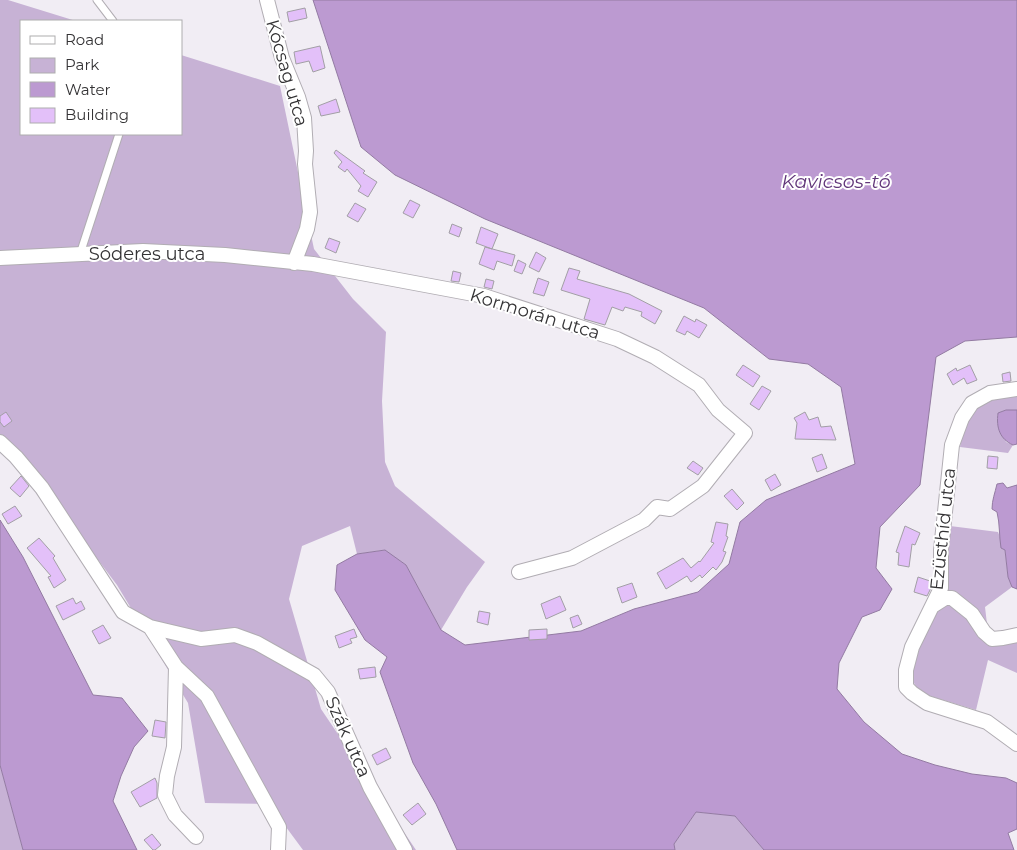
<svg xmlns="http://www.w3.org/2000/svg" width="1017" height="850" font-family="Montserrat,sans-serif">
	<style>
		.green { fill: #c7b2d5 }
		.water { fill: #bc9ad1; stroke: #937ba2 }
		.building { fill: #e3c0f9; stroke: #a29fa5 }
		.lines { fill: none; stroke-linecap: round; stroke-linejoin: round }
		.service-casing { stroke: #b1adb3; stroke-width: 9 }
		.minor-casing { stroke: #b1adb3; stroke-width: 16 }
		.service { stroke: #fff; stroke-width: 7 }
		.minor { stroke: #fff; stroke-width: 14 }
		.labels { text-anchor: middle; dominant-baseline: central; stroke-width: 4; stroke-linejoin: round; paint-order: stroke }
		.street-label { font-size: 18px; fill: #343335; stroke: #fff }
		.water-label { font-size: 19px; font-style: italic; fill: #62377a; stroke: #fff }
	</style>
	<rect width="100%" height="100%" fill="#f1edf4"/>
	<path class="green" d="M0,0H8L76,21H21V134H181V55L280,86L314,249L353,299L386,332L382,401L385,462L395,486L485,562L467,587L441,630L406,565L384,550L357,554L350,526L302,546L289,599L321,709L416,850H303L269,804L205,803L188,703L117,585L6,438L0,434Z
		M1017,392V410H1006L998,413L997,420L1006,442L1013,445L1008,453L960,447C969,404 973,400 1017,392Z
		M950,526L998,532L1005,550L1008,577L1012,587L985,607L989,641L1017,640V673L988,660L976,710L920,693L911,678L928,618L946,586Z
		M0,765L23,850H0Z
		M696,812L735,816L764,850H675L674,844Z"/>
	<path class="water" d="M313,0H1017V337L965,341L936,357L920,485L880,527L876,568L892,589L880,610L862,617L839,663L837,689L864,722L902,754L935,765L972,774L1006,778L1017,783V829L1008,833L1014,850H764L735,816L696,812L674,844L675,850H457L436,804L413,763L380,672L387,657L365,640L335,590L337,565L357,554L385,550L406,565L441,630L465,645L581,631L634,609L698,592L729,564L740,522L766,500L855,464L841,387L808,364L769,359L704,308L485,219L395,175L361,147Z
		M1006,410H1017V444L1013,445C1000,439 996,428 998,413Z
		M1003,483L1007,488L1017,485V589L1012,587L1008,577L1005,550L1001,548C999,536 1000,524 997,512L992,509C992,500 995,493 997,484Z
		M0,520L23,557L93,695L122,698L148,731L134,747L121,776L113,801L137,850H23L0,765Z"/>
	<path class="building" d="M305,8L307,18L289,22L287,12Z
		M320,46L325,68L313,72L309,61L296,64L294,52Z
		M336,99L340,112L321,116L318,106Z
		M336,150L365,171L363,173L377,182L368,197L358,191L361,186L347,169L345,172L338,167L342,162L334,153Z
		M410,200L420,205L413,218L403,213Z
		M355,203L366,209L358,222L347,216Z
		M452,224L462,228L459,237L449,233Z
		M481,227L498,234L492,249L476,243Z
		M329,238L340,242L336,253L325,248Z
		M485,247L515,255L512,266L497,261L494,270L479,264Z
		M536,252L546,258L539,272L529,267Z
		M518,260L526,264L522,274L514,271Z
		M569,268L580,271L577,279L629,294L662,311L655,324L641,316L642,312L625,307L623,311L612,307L605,325L584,319L590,299L561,290Z
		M453,271L461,273L459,282L451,281Z
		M538,278L549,282L544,296L533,293Z
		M486,279L494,281L492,289L484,287Z
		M684,316L695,322L696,319L707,325L699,338L687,331L685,335L676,331Z
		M743,365L760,376L753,387L736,375Z
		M970,365L977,380L967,384L964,378L953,385L947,374L956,368L957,371Z
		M1010,372L1011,381L1003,382L1002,374Z
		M762,386L771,391L759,410L750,404Z
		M6,412L12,421L4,427L0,422V416Z
		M805,412L809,420L818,417L821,427L831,426L836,440L795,439L797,423L794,418Z
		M822,454L827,468L817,472L812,458Z
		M988,456L998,457L997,469L987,468Z
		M693,461L703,468L698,475L687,468Z
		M775,474L781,485L771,491L765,480Z
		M21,476L29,486L20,497L10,488Z
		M732,489L744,503L737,510L724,496Z
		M15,506L22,516L8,524L2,514Z
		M716,522L728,524L726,536L728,537L723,551L726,552L722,562L716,570L713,567L702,578L700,575L691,582L687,576L666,589L657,573L683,558L691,568L699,561L700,562L714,543L711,542Z
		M905,526L920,533L915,545L912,544L909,567L898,565L899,553L896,552Z
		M39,538L55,556L53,558L66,580L54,588L48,577L51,576L27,548Z
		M918,577L930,581L929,587L931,588L927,596L914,592Z
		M632,583L637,597L622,603L617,588Z
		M560,596L566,610L546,619L541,604Z
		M73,598L76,604L81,601L85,609L63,620L56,606Z
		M479,611L490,613L488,625L477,622Z
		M578,615L582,624L573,628L570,618Z
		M103,625L111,638L99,644L92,631Z
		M354,629L357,637L350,639L352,643L339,648L335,636Z
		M547,629V639L529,640V630Z
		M375,667L376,677L360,679L358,669Z
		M155,720L166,722L165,738L152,736Z
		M386,748L391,758L377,765L372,755Z
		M155,778L157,783V798L140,807L131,792Z
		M418,803L426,814L412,825L403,815Z
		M152,834L161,845L155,850H153L144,840Z"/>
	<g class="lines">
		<g class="service-casing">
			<path id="service" d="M97,0L113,21
				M80,254L119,134"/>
		</g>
		<g class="minor-casing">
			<path id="minor" d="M267,0L282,58L298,97L304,118L306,151L305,164L310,212L307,229L294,263
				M0,258L143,251L225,255L313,264L484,296L617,339L655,357L699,385L718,410L745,433L703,486L670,509L657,507L644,520L572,558L519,572
				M1017,389L990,393L972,403L962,418L952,445L941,550V588L912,647L906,670V687L912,693L927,703L987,722L1017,744
				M0,442L16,457L42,488L123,612L150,627L176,667L207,696L279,827L278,850
				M934,605L945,598H952L972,614L984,632L992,639L1003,638L1017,635
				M150,627L201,639L235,635L257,643L314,675L328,692L370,787L405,850
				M176,667L174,747L167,776L165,795L175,815L196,837"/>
		</g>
		<use href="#service" class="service"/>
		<use href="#minor" class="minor"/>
	</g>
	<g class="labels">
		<g class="street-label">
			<text transform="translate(287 73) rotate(74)">Kócsag utca</text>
			<text x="147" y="254">Sóderes utca</text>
			<text transform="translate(535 314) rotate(17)">Kormorán utca</text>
			<text transform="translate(943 529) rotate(-84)">Ezüsthíd utca</text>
			<text transform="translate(348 737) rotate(66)">Szák utca</text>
		</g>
		<g class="water-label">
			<text x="836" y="181">Kavicsos-tó</text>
		</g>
	</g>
	<rect x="20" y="20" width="162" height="115" fill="#ffffff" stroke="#aeadae"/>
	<rect x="30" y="36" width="25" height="8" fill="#ffffff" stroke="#aeadae"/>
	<text x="65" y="45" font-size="15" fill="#343335">Road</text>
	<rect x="30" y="58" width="25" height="15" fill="#c7b2d5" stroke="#aeadae"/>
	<text x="65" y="70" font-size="15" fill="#343335">Park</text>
	<rect x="30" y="82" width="25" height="15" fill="#bc9ad1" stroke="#aeadae"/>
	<text x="65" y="95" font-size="15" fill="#343335">Water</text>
	<rect x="30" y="108" width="25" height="15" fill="#e3c0f9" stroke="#aeadae"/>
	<text x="65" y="120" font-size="15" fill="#343335">Building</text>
</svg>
